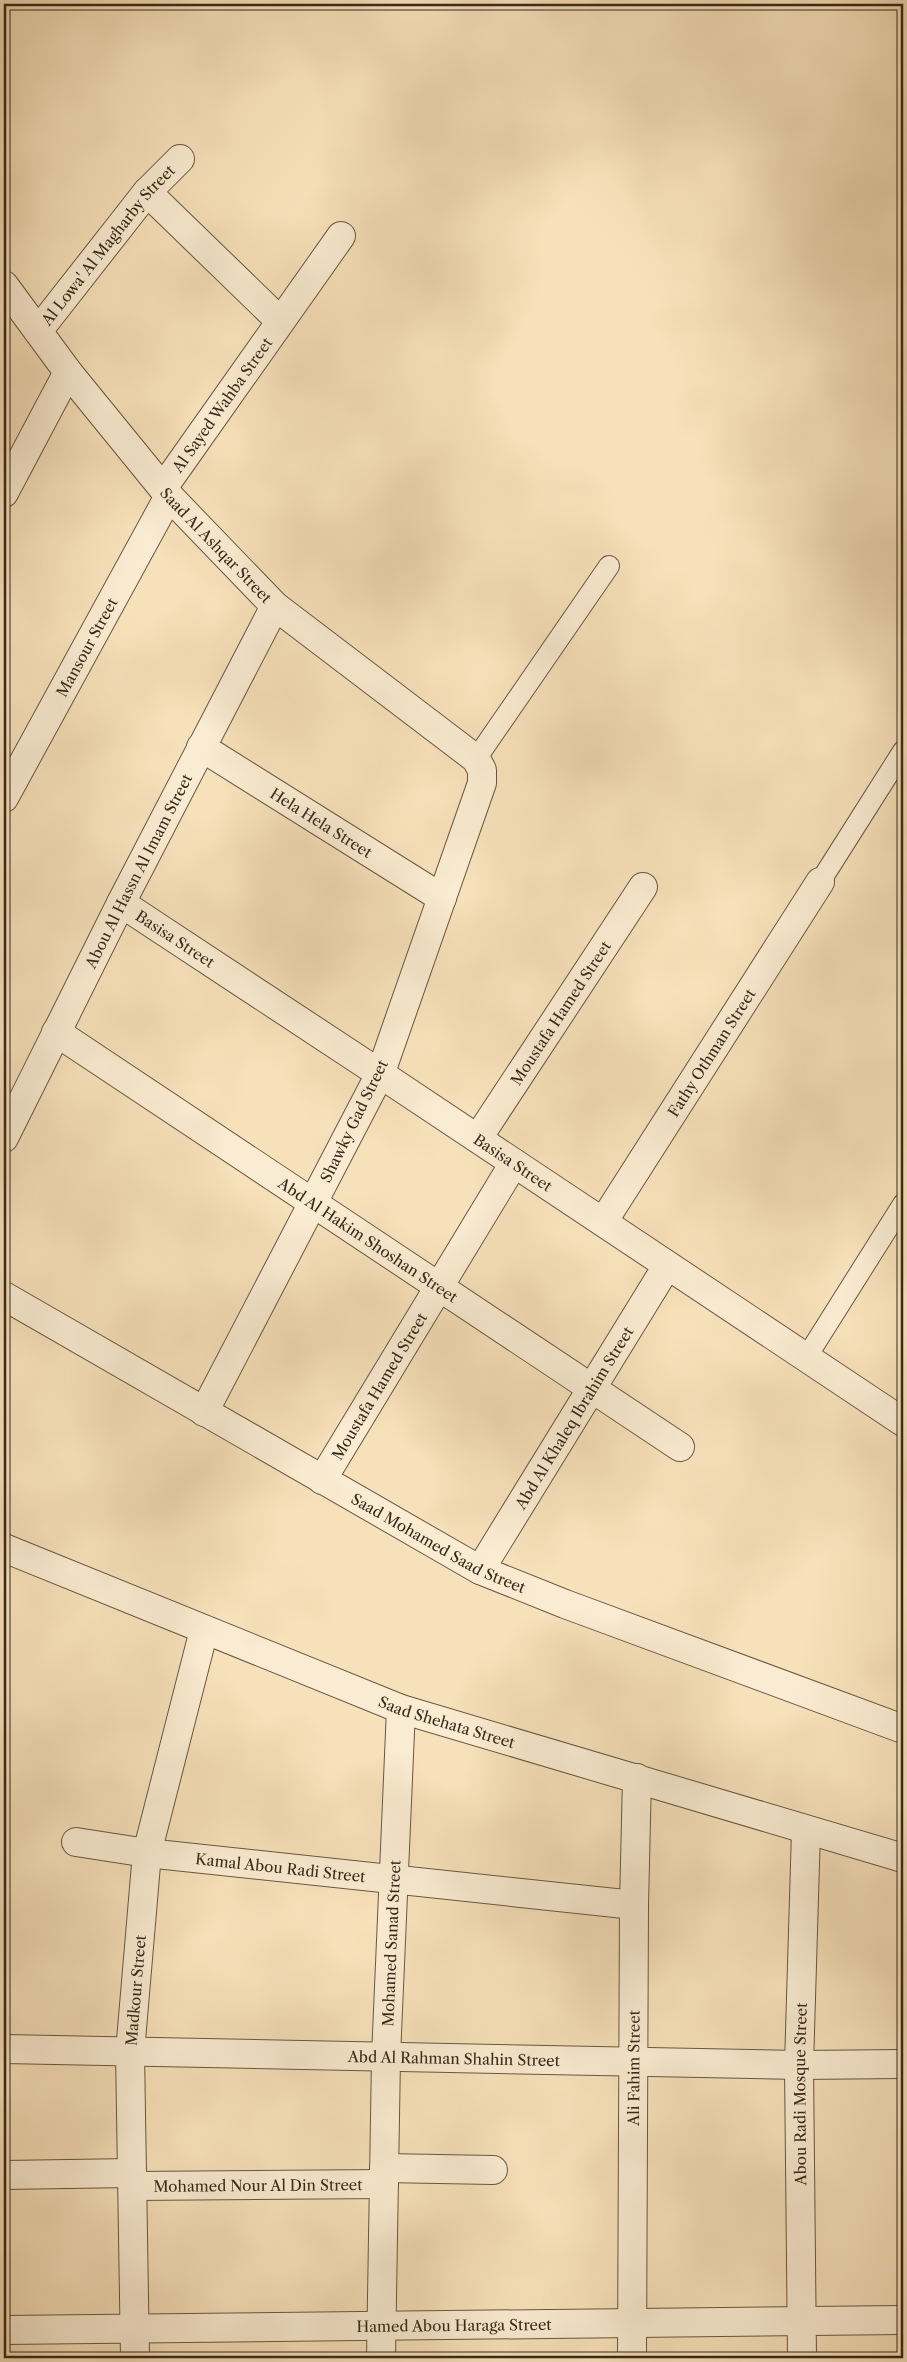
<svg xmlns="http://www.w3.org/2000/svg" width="907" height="2362" font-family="'Libre Caslon Text',serif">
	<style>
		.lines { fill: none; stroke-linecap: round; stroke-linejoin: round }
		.service-casing { stroke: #685743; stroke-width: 22 }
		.minor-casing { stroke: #685743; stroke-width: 30 }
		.service { stroke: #faecd2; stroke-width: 20 }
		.minor { stroke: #faecd2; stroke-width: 28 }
		.labels { text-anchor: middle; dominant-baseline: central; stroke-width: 5; stroke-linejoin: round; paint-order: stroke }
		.street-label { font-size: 15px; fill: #38291b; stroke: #faecd2 }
	</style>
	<rect width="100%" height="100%" fill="#f7e1ba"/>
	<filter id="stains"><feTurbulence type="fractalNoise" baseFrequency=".004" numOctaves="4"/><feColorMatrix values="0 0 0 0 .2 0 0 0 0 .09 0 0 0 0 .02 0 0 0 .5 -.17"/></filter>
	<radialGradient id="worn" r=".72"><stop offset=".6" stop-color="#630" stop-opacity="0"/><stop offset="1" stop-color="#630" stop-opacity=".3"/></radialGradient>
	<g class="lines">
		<g class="service-casing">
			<path id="service" d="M476,759L609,566
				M820,882L903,751
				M806,1358L903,1204"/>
		</g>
		<g class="minor-casing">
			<g id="minor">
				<path d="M147,192L280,321"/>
				<path id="s1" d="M4,285L68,372L169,496L275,606L476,759L482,770V783L381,1072L204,1412"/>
				<path id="s2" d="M38,331L147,192L180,159"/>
				<path id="s3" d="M163,488L341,236"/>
				<path d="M4,493L68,372"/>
				<path id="s4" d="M201,747L442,898"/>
				<path id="s5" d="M4,798L169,496"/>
				<path id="s6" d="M121,903C383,1074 642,1249 903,1422"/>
				<path id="s7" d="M56,1032L680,1447"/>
				<path id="s8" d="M4,1138L121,903L275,606"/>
				<path id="s9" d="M478,1138L643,887"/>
				<path id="s10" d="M603,1222L820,882"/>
				<path id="s11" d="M4,1296L480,1570L565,1604L903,1729"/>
				<path id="s12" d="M322,1480L514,1163"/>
				<path id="s13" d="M4,1548L401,1709L903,1858"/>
				<path id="s14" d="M480,1570L667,1266"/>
				<path id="s15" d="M76,1842L147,1853L634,1905"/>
				<path id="s16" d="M4,2049L799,2065L903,2064"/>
				<path d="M384,2168L493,2170"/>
				<path d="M4,2175L132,2173"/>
				<path id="s17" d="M133,2186L384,2184"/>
				<path id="s18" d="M4,2330L903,2320"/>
				<path id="s19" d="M135,2358L130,2052L147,1853L204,1630"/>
				<path id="s20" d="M381,2358L386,2057L401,1709"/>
				<path id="s21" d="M632,2358L634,1905L637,1778"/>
				<path id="s22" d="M802,2358L799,2065L806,1831"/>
			</g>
		</g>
		<use href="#service" class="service"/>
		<use href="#minor" class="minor"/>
	</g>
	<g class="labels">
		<g class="street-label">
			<text stroke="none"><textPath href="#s2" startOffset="111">Al Lowa' Al Magharby Street</textPath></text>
			<text stroke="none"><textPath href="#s3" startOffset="102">Al Sayed Wahba Street</textPath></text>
			<text stroke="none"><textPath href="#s1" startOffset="336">Saad Al Ashqar Street</textPath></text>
			<text stroke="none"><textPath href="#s5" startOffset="172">Mansour Street</textPath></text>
			<text stroke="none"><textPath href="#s4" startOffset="142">Hela Hela Street</textPath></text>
			<text stroke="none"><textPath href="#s8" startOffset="299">Abou Al Hassn Al Imam Street</textPath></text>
			<text stroke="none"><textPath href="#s6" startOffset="65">Basisa Street</textPath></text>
			<text stroke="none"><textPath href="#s9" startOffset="150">Moustafa Hamed Street</textPath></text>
			<text stroke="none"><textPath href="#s10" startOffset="201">Fathy Othman Street</textPath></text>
			<text transform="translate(354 1121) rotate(-64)">Shawky Gad Street</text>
			<text stroke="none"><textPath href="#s6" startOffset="470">Basisa Street</textPath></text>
			<text stroke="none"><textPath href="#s7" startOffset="375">Abd Al Hakim Shoshan Street</textPath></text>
			<text stroke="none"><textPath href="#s12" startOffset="110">Moustafa Hamed Street</textPath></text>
			<text stroke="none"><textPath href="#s14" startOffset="179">Abd Al Khaleq Ibrahim Street</textPath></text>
			<text stroke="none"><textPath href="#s11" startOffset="500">Saad Mohamed Saad Street</textPath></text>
			<text stroke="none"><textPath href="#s13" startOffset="476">Saad Shehata Street</textPath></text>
			<text stroke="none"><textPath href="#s15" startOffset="206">Kamal Abou Radi Street</textPath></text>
			<text stroke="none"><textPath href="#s20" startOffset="415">Mohamed Sanad Street</textPath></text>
			<text stroke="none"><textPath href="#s19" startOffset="368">Madkour Street</textPath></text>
			<text stroke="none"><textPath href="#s16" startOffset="450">Abd Al Rahman Shahin Street</textPath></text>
			<text stroke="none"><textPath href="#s21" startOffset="290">Ali Fahim Street</textPath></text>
			<text stroke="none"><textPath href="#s22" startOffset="264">Abou Radi Mosque Street</textPath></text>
			<text stroke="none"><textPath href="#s17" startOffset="125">Mohamed Nour Al Din Street</textPath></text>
			<text stroke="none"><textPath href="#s18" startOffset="450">Hamed Abou Haraga Street</textPath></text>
		</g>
	</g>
	<rect width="907" height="2362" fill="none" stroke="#f7e1ba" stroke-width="20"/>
	<rect x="5" y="5" width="897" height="2352" fill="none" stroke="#38291b" stroke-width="2.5"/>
	<rect x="10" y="10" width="887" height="2342" fill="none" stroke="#38291b"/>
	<rect width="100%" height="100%" filter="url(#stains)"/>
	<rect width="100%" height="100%" fill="url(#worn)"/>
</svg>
